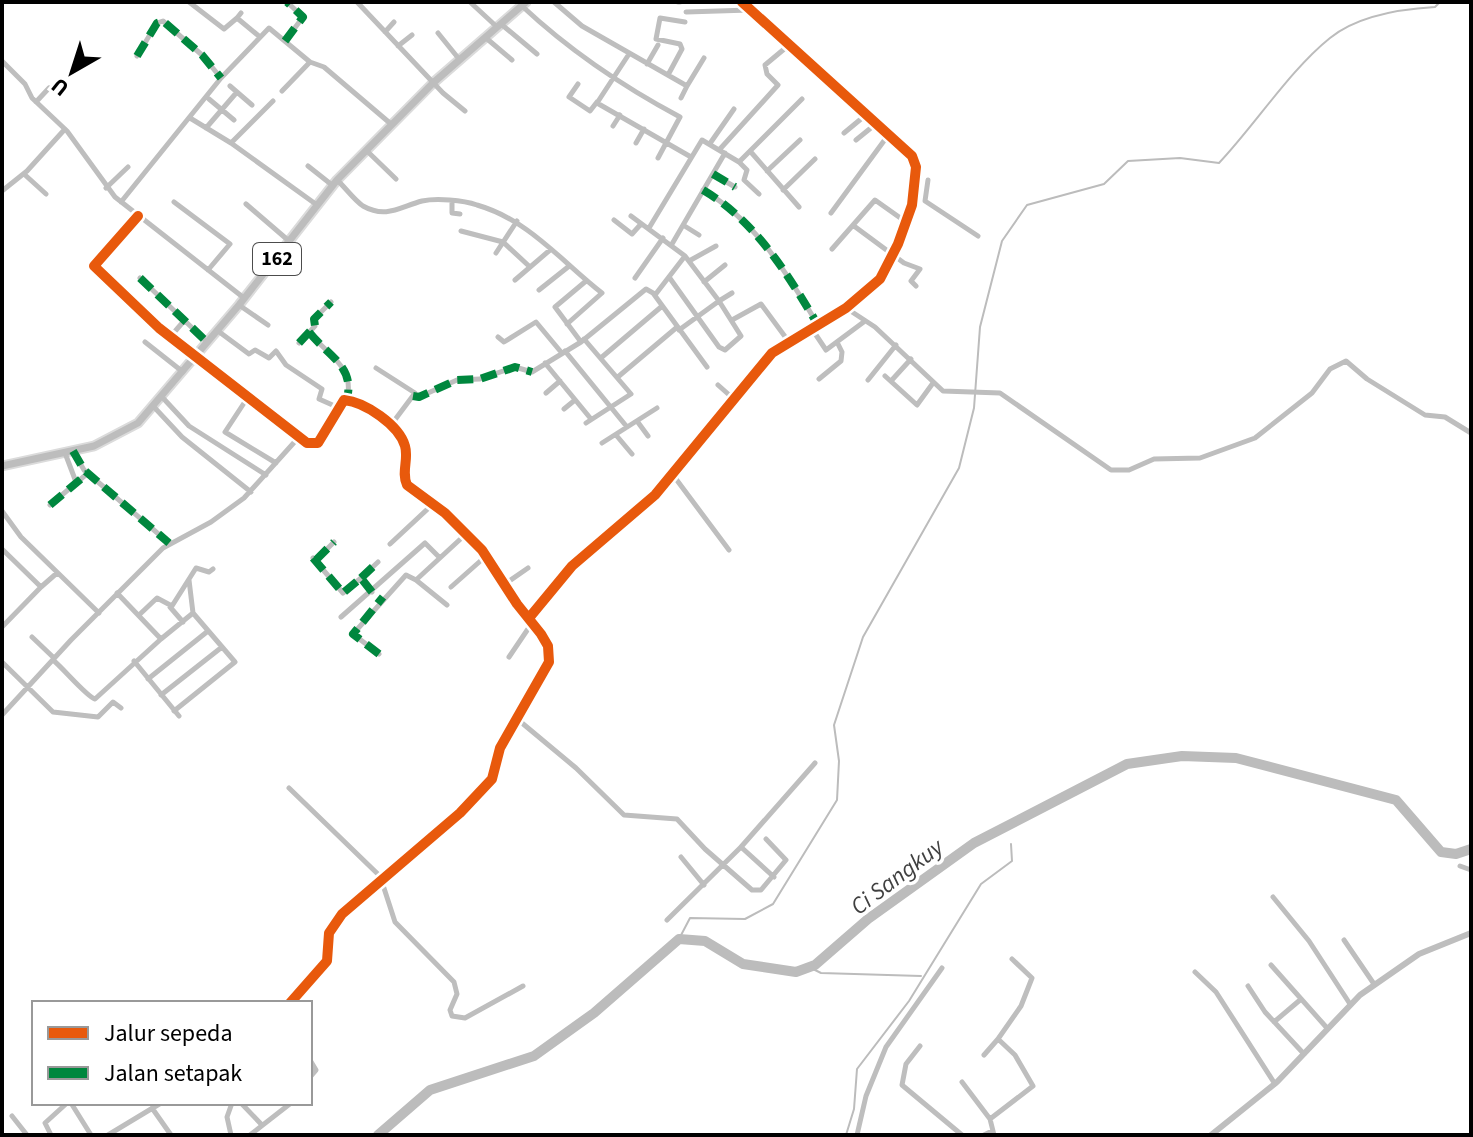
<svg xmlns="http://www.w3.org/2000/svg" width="1473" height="1137" font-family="'Source Sans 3',sans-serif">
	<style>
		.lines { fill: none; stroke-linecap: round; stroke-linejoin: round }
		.stream { stroke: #bcbcbc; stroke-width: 2 }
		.river { stroke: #bcbcbc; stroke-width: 10 }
		.primary-casing { stroke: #dbdbdb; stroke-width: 11 }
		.minor { stroke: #bebebe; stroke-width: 5 }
		.tertiary { stroke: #bebebe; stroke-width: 6 }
		.primary { stroke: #bdbdbd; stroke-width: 7 }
		.quiet { stroke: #00873e; stroke-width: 8; stroke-dasharray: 16 8; stroke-linecap: butt }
		.cycleway-casing { stroke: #fff; stroke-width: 15 }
		.cycleway { stroke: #e8590c; stroke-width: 10 }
		.labels { text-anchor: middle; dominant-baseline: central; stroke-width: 7; stroke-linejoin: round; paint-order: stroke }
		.shield { fill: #fff; stroke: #4c4c4c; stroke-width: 2 }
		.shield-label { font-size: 20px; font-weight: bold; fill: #000 }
		.water-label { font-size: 24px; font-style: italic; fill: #404040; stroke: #fff }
	</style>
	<rect width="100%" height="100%" fill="#fff"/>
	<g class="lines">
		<path class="stream" d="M679,939L690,918L745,919L773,904L837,800L839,761L834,725L863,637L959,468L974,408L980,327L1002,241L1027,205L1104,184L1128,161L1180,158L1219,163C1255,125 1290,70 1330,38C1357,16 1401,9 1435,7L1440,2
			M809,967L821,973L921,976
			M846,1135L854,1109L857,1069L909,1001L981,884L1012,861L1011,844"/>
		<path class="river" d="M378,1135L430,1090L534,1056L594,1013L679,939L705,941L743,964L796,972L815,965L868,919L974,843L1127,764L1182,756L1236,758L1396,800L1441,852L1456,854L1471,849"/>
		<g class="primary-casing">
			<path id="primary" d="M2,466L94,446L138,423L239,305L337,180L433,83L526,2"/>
		</g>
		<path class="minor" d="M189,2L224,29L237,18
			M357,2L443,93L465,111
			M470,2L497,27
			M554,2L582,26L687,86L704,58
			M678,2H680
			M522,6C570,51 622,86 680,117L658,158
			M686,12L750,10
			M241,13L237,18L260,37
			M501,24L537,54
			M385,32L394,22
			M438,33L459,59
			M486,38L512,60
			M285,41L303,17L287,2
			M398,46L412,35
			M629,54L597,103L691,157
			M137,56L157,23L163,21L202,55L221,78
			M2,61L25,84L32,98L67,131L115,197L244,298
			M310,62L324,67L391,124
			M647,64L658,45
			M668,75L682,49L680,44L656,39L660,18L685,22
			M578,84L569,97L590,111L597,102
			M230,86L252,105
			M681,98L687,86
			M209,99L234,120
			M36,102L49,88
			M190,118L231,143L317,205
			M613,126L620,115
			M206,128L237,92
			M844,133L867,114
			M856,140L877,123
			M711,142L734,109
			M231,143L273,101
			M636,143L644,129
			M720,149L778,85L767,74L765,65L789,45
			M366,150L396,179
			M750,151L799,207
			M739,162L747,170L744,180L759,194
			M308,166L332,185
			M767,171L800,140
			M24,174L46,194
			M713,174L735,187
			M337,180C345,187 354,200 363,206C386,219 400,207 422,201C436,198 463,200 477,205C529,220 561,261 602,293L567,324
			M928,180L925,201L978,236
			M106,188L128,167
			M703,190C756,221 788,275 818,325
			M783,190L815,159
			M2,191L27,171L65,129
			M121,202L221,78L269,28L310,62L282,91
			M174,202L230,244L208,270
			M452,202V213L460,214
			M246,204L289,241
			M831,213L889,134
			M138,216L94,266L159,328L307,443H318L344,400C365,402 399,425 405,446C409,459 401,472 407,485L445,513L482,550L517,604L541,634L548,646L549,662L500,748L492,779L460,813L342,914L329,933L327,961L290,1003
			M631,216L685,256L719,301L679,330
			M614,220L632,234L641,224
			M683,225L699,235
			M854,226L904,263L920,269L911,281L916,286
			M649,228L702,140L739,162L802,99
			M461,231L503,242L530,267
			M672,244L725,153
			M832,249L875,200L906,222
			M496,253L517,221
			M689,261L716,246
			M669,277L719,347L725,350L741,336L719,301L732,293
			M140,278L207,342
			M635,278L663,238
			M515,280L550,250
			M704,282L725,265
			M539,290L568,267
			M655,295L685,256
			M239,305L268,325
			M846,308L875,327L943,391L1000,393L1111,470H1129L1154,459L1200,458L1255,438L1312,393L1330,369L1346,361L1367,379L1425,415L1445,417L1471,433
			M732,320L761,304L789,342
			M812,329L826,350L865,321
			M218,331L249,354L255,350L269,358L276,351L286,365L322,389L319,399L337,407
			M309,332C328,356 355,366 347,399
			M171,336L183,322
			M498,337L504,342L536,322L561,352
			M584,339L631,394L586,423
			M145,342L183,372
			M581,342L555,307L586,281
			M299,343L315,326L314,319L331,302
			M565,351L627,427
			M602,357L661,307
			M545,363L591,419
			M376,368L415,393L391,425
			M619,376L676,328
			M885,376L917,405L933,383
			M819,379L841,361L842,352L837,342
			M868,380L896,345
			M891,381L911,359
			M718,385L736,401
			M546,393L560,381
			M413,396L419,397L457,380L480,379L515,367L532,372L581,342L646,289L653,293L707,367
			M248,397L225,432L276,463
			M163,398L189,426L266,475
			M154,407L182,437L251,492
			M564,409L575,400
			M637,421L648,436
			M616,435L632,454
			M602,443L657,408
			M73,451L84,470L169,543
			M65,453L76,482
			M673,475L729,550
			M50,505L88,473
			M2,511L21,537L99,613
			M390,544L433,504
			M2,549L41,587L2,627
			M313,558L343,593L361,578L372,592
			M316,560L334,542
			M361,578L378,562
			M416,580L447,605
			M505,584L528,568
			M41,587L57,573
			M451,587L486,556
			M170,607L183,622
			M139,615L157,598L172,606L196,568L209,572L213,569
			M341,617L425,543L439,557
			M529,618L572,566L655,495L772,353L846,308L880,279L898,244L912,205L916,167L912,156L742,2
			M32,637L54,658
			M161,639L193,613L189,580
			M379,654L353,634L406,575L416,580L467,533
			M509,657L532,623
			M53,660C63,668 87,697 95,699L161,639L117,593
			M134,661L179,716
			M2,662L53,712L98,717L113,702L121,708
			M148,679L208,631
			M161,695L222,647
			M174,711L235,662L193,613
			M2,715L71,640L163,548L211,522L244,498L299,437
			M516,718L576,768L624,815L677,819L705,849L752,890H761L786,860L766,839
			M289,788L384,880
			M741,847L815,763
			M681,857L704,885
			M1460,866L1471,870
			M382,882L395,922L454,982L457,994L450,1010L452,1016L465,1018L523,986
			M1273,897L1309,941L1350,1004
			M667,920L741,847L774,877
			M1344,940L1374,984
			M1271,965L1327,1028
			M1195,972L1216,992L1275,1084
			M1248,986L1265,1012L1304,1054
			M1274,1022L1300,1000
			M998,1039L1021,1006L1032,978L1012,959
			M920,1046L906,1064L902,1085L962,1135
			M984,1055L998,1039L1015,1055L1033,1086L990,1119L994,1135
			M310,1060L316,1070L310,1077
			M962,1082L990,1119
			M71,1103L91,1135
			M241,1103L261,1124
			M152,1108L171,1135
			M12,1116L27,1135
			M51,1135L45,1123L67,1103
			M108,1135L161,1103
			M231,1135L227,1117L232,1103
			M250,1135L291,1103
			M857,1135L866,1096L886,1047L942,968
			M984,1135L992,1131"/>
		<path class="tertiary" d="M1211,1135L1277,1082L1360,995L1419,954L1471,933"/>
		<use href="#primary" class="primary"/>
		<path class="quiet" d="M285,41L303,17L287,2
			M137,56L157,23L163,21L202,55L221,78
			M713,174L735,187
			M703,190C756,221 788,275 818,325
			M140,278L208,343
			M309,332C328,356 355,366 347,399
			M299,343L315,326L314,319L331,302
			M413,396L419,397L457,380L480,379L515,367L532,372
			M73,451L84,470L169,543
			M50,505L88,473
			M313,558L343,593L361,578L372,592
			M316,560L334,542
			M361,578L378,562
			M379,654L353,634L383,597"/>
		<g class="cycleway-casing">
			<path id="cycleway" d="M138,216L94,266L159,328L307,443H318L344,400C365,402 399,425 405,446C409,459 401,472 407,485L445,513L482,550L517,604L541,634L548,646L549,662L500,748L492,779L460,813L342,914L329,933L327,961L290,1003
				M529,618L572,566L655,495L772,353L846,308L880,279L898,244L912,205L916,167L912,156L742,2"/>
		</g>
		<use href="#cycleway" class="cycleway"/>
	</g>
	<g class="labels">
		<rect class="shield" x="253" y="243" width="48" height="32" rx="6"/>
		<g class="shield-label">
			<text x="277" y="259">162</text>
		</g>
		<g class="water-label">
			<text transform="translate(897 877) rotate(-37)">Ci Sangkuy</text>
		</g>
	</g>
	<rect width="1473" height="1137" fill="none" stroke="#000000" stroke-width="8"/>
	<rect x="32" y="1001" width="280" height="104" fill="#ffffff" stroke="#999999" stroke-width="2"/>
	<rect x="48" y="1027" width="40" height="12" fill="#e8590c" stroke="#999999" stroke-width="2"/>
	<text x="104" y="1041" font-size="24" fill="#000000">Jalur sepeda</text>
	<rect x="48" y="1067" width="40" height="12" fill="#00873e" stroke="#999999" stroke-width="2"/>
	<text x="104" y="1081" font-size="24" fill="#000000">Jalan setapak</text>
	<g transform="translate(72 72) rotate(219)" stroke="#ffffff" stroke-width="6" paint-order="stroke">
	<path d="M0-6L14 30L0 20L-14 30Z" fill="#000000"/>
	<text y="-12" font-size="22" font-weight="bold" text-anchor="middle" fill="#000000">U</text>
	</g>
</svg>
